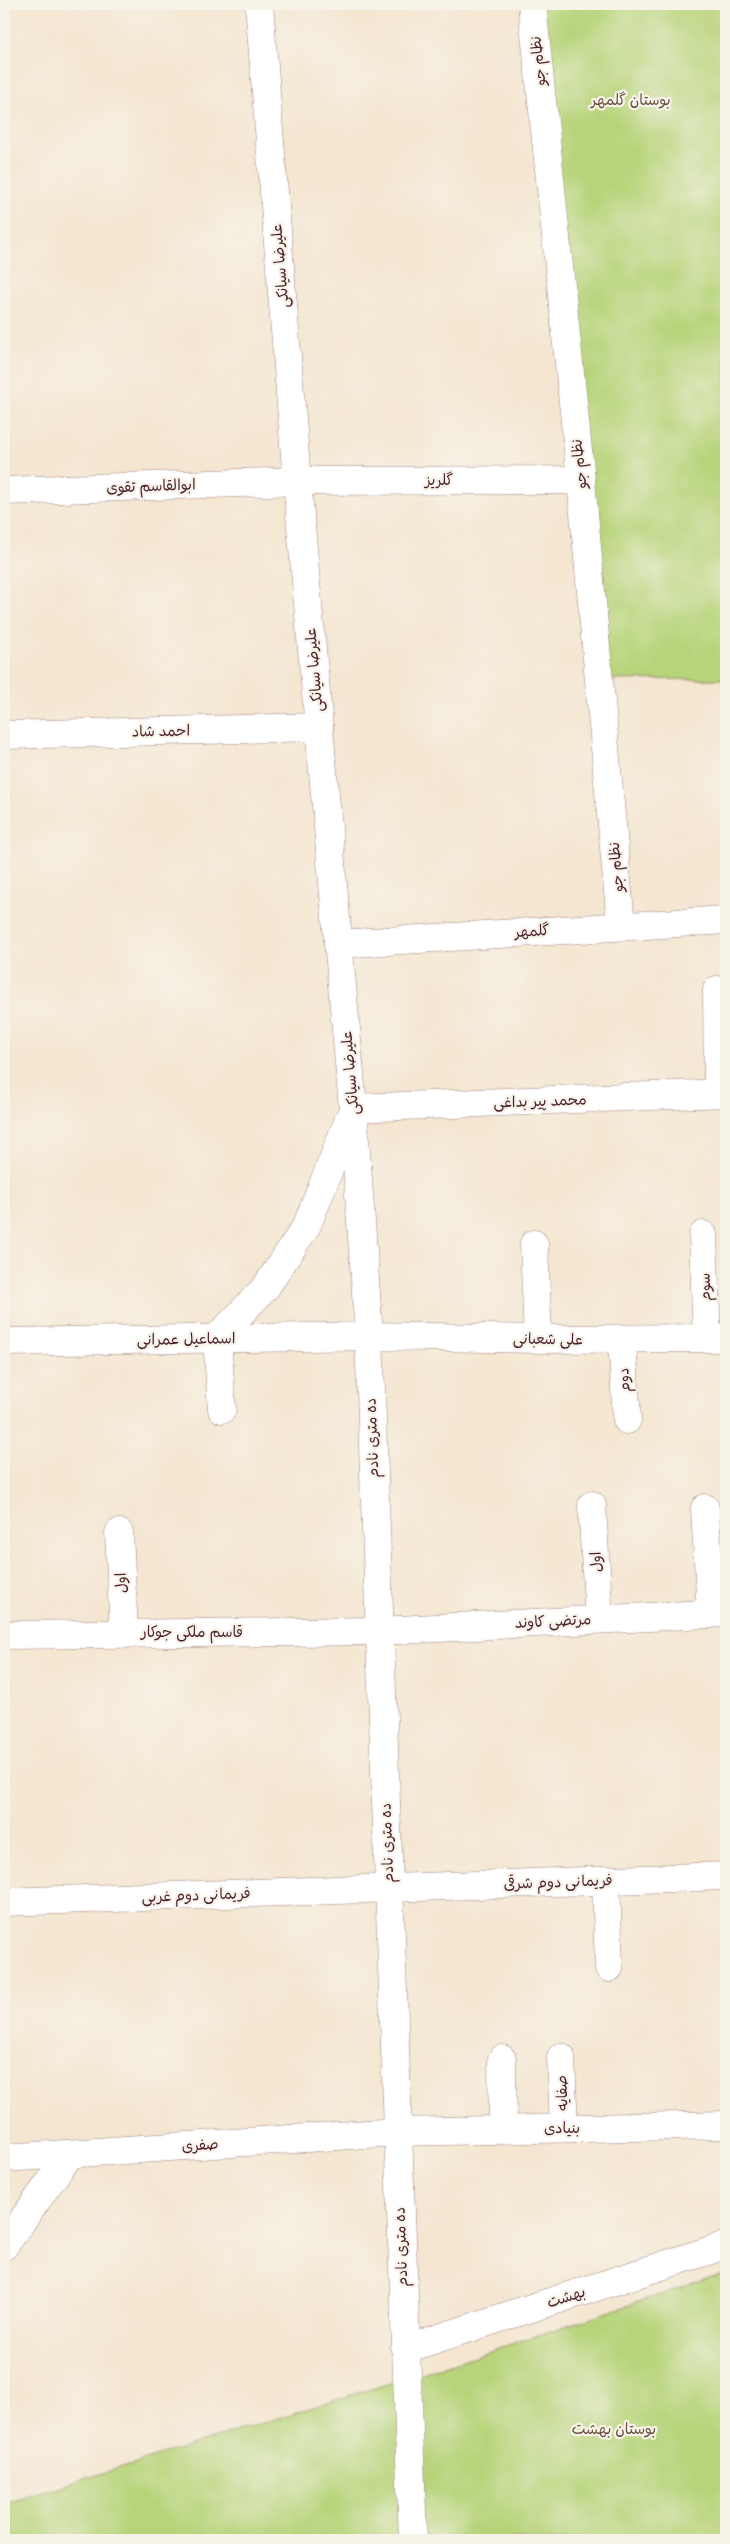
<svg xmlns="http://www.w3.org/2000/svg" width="730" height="2544" font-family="Sriracha,'Playpen Sans Arabic',sans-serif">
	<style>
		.green { fill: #b7d47a; stroke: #807a52 }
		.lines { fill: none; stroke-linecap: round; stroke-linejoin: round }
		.minor-casing { stroke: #9f827e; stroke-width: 29 }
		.tertiary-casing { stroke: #9f827e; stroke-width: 29 }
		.minor { stroke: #fff; stroke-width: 28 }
		.tertiary { stroke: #fff; stroke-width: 28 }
		.labels { text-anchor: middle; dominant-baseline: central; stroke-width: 4.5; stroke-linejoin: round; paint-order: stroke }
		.street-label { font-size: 15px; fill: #4a1f2b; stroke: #f7f3e8 }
		.park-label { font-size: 15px; fill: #654c3f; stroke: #f7f3e8 }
	</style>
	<rect width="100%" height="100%" fill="#f7f3e8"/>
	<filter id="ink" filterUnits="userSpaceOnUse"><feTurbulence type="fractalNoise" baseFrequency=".02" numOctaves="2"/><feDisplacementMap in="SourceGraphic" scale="10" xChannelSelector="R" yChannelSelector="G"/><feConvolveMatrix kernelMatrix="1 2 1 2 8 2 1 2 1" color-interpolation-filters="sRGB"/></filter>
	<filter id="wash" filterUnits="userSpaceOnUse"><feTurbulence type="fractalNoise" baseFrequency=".0096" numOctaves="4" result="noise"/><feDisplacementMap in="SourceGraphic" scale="20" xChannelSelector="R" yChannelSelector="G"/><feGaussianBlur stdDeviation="1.12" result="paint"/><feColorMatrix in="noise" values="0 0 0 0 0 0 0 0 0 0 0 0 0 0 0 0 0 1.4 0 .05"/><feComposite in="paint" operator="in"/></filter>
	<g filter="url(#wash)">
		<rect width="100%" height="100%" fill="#f4e6d1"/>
		<path class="green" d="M523,4H726V679L600,680Z
			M726,2273V2540H4V2504L441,2367Z"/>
	</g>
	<g filter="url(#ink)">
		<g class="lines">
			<g class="minor-casing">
				<path id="minor" d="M532,4L581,480L621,925
					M4,491L297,481L581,480
					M4,735L319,727
					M338,944L726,920
					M717,990L718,1093
					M353,1108L726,1093
					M703,1235L707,1338
					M534,1244L538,1339
					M217,1338L222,1409
					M622,1340L627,1420
					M592,1505L599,1619
					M705,1508L711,1614
					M119,1533L124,1633
					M4,1635L379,1631L726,1613
					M606,1880L609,1968
					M4,1902L726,1876
					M561,2057L564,2128
					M502,2059L503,2128
					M4,2158L397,2132L726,2125
					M4,2246L70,2154
					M413,2540L369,1336L538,1339L726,1338"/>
			</g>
			<g class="tertiary-casing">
				<path id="tertiary" d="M217,1338L266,1287L307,1225L351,1114
					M4,1342L369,1336L353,1108L297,481L259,4
					M405,2349L726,2245"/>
			</g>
			<use href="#minor" class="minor"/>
			<use href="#tertiary" class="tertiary"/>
		</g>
	</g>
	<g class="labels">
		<g class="street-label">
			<text transform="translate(538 61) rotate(-96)">نظام جو</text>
			<text transform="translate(280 266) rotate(-95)">علیرضا سیانکی</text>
			<text transform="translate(579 464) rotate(-96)">نظام جو</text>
			<text x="439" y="480">گلریز</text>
			<text transform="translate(151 486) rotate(-2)">ابوالقاسم تقوی</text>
			<text transform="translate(314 670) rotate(-95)">علیرضا سیانکی</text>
			<text transform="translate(161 731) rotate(-1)">احمد شاد</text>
			<text transform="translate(616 867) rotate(-95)">نظام جو</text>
			<text transform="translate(532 931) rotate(-4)">گلمهر</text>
			<text transform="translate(350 1073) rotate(-95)">علیرضا سیانکی</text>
			<text transform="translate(540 1101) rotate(-2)">محمد پیر بداغی</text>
			<text transform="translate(705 1287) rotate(-92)">سوم</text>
			<text transform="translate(186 1339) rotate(-1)">اسماعیل عمرانی</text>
			<text transform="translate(548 1339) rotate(1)">علی شعبانی</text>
			<text transform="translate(624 1380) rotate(-93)">دوم</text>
			<text transform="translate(372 1438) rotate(-92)">ده متری نادم</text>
			<text transform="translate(596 1562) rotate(-93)">اول</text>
			<text transform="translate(121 1583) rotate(-93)">اول</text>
			<text transform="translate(553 1621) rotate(-3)">مرتضی کاوند</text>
			<text x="192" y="1632">قاسم ملکی جوکار</text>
			<text transform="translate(387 1843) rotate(-92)">ده متری نادم</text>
			<text transform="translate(558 1882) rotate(-2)">فریمانی دوم شرقی</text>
			<text transform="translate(196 1895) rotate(-2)">فریمانی دوم غربی</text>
			<text transform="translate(562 2093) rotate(-92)">صفایه</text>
			<text x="562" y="2128">بنیادی</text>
			<text transform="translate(200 2145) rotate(-4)">صفری</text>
			<text transform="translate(401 2247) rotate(-92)">ده متری نادم</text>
			<text transform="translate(566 2297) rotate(-18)">بهشت</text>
		</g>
		<g class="park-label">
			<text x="631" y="100">بوستان گلمهر</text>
			<text x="614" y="2429">بوستان بهشت</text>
		</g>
	</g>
	<rect width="730" height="2544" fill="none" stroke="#f7f3e8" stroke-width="20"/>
</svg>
